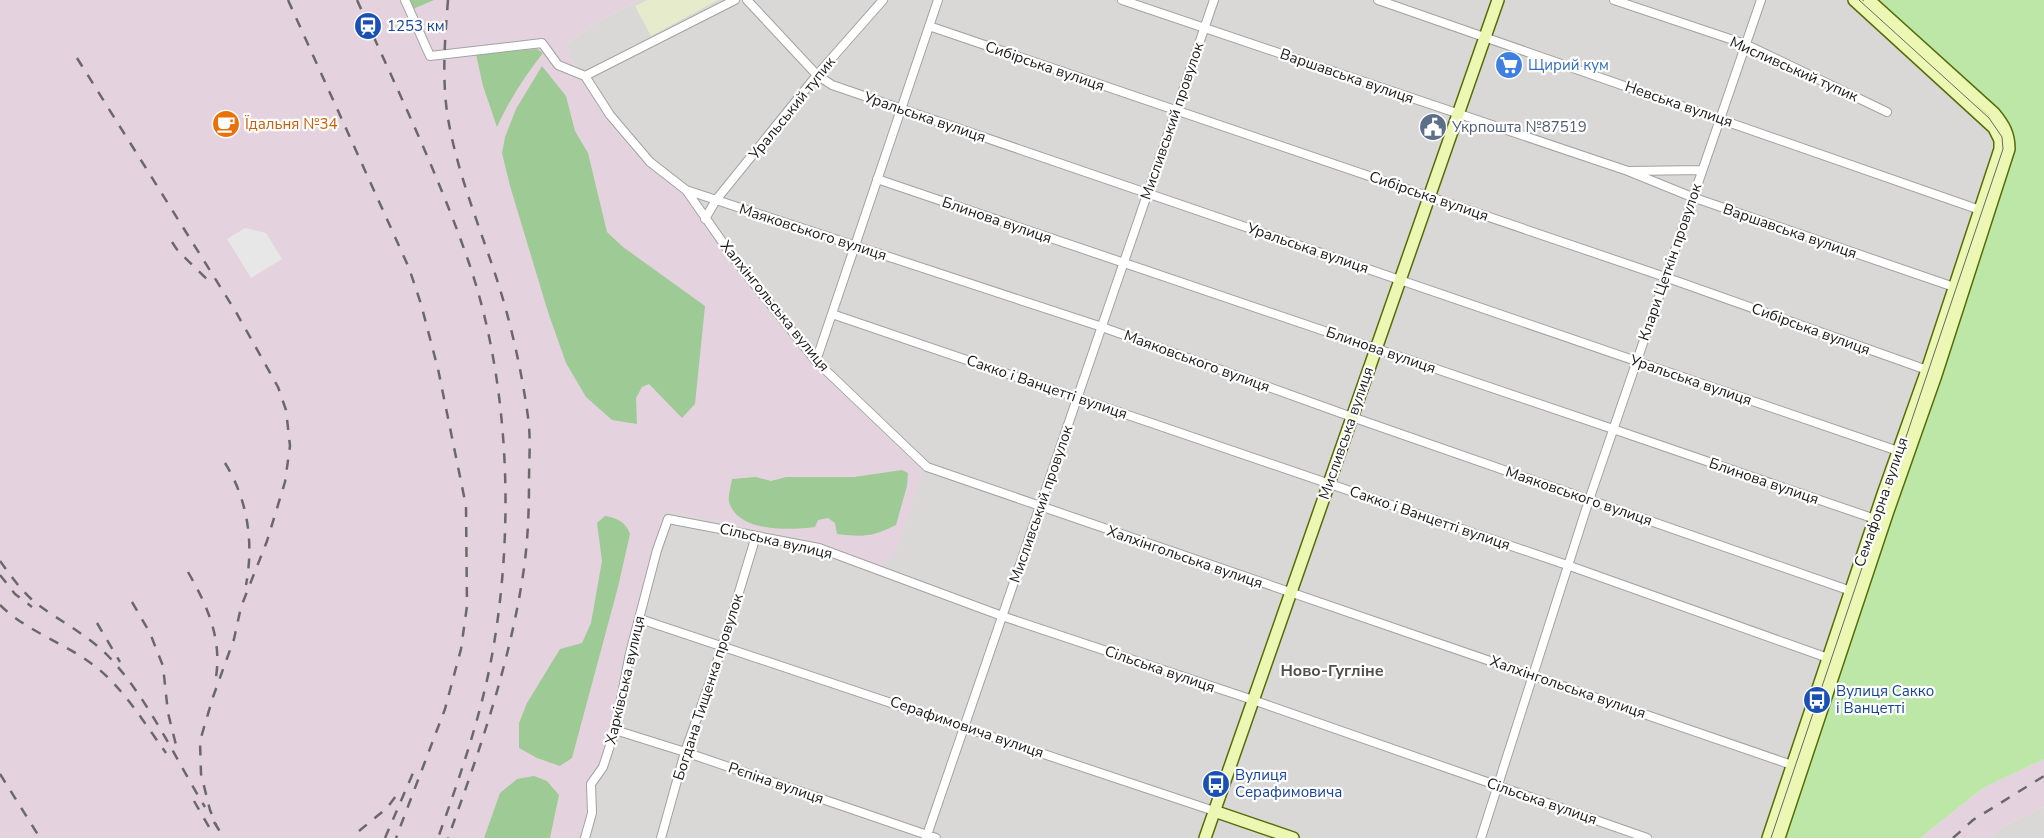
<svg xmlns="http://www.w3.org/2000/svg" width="2044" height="838" font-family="'Nunito Sans',sans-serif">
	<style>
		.residential { fill: #d9d8d7 }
		.industrial { fill: #e5d2df }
		.farmland { fill: #e5ebcb }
		.grass { fill: #bde7a6 }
		.forest { fill: #9ecb95 }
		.parking { fill: #e7e7e7 }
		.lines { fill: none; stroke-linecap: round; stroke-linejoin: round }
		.street-casing { stroke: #a2a2a2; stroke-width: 10 }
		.secondary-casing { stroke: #556d07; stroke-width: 14 }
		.street { stroke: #fff; stroke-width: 8 }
		.secondary { stroke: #ebf7b3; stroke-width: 11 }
		.tram { stroke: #696969; stroke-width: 1 }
		.rail { stroke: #696969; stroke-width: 2.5; stroke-dasharray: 10 10; stroke-linecap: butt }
		.labels { text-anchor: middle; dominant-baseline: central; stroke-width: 4.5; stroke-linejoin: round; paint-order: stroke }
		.transit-label { font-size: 15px; fill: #164399; stroke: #fff; text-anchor: start }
		.shop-label { font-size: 15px; fill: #366cbe; stroke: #fff; text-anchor: start }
		.street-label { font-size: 15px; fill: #1b1b1b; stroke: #fff }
		.food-label { font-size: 15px; fill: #c56008; stroke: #fff; text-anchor: start }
		.service-label { font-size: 15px; fill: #4e5e75; stroke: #fff; text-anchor: start }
		.neighbourhood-label { font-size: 16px; font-weight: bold; fill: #4e4e4e; stroke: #fff }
	</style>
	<rect width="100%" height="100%" fill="#eceae0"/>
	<path class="residential" d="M639,0H1854L1994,128L1996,154L1763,838H580L587,813L586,783L591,774L599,764L625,652L653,549L665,511L819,542L881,566L923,471L813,365L730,264L683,194L646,166L606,119L578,73L566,45L594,24Z
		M2044,807V838H1990L2006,825Z"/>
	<path class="industrial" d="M0,0H639L594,24L566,45L578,73L606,119L646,166L683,194L730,264L813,365L923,471L895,555L881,566L819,542L665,511L653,549L625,652L610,729L599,765L591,774L586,783L587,813L580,838H0Z
		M2044,759V807L2006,825L1990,838H1920L1983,788Z"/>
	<path class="farmland" d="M647,0H718L651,36L635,6Z"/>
	<path class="grass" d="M1854,0H2044V759L1983,788L1920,838H1763L1996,154L1994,128Z"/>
	<path class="forest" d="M409,0H434L413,9Z
		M537,49L543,53C525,76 509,100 497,127L483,86L476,54Z
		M542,66L566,96L575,131L588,153L607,232L623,247L705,306L695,404L682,418L649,384L642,387L636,398L637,424L612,420L586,397L566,363L548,312L510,186L502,153L505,137L516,109Z
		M902,470L908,473L907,486L896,525C872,537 864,537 837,534L835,523L828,518L818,520L815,527C790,530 738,533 729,502C728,496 731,485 732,479L756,477L771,481L786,477H854Z
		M605,516C617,518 626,522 630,534L618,587L572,758L560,766L537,758L519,748V723L527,703L560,649L582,643L591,623L602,561L597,523Z
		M534,776L547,781L559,795L550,838H484L500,793L517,779Z"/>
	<path class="parking" d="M245,228L266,233L282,259L251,278L227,239Z"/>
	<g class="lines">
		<g class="street-casing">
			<path id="street" d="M405,0L430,56L542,43L558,65L585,76
				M747,0L817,75L832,85L1898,451
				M1122,0L1628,171
				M1378,0L1980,210
				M1614,0L1745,44L1887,112
				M929,26L1665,277L1927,370
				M585,76L610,115L650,162L686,190L1102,327L1352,417L1851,591
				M585,76L735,0
				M1702,170L1628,171L1692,197L1954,287
				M877,179L1613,429L1875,519
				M686,190L735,260L816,361L927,467L1792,765
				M705,219L716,200L817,75L883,0
				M832,314L1567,565L1828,658
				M816,361L938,0
				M640,619L1214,811
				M615,730L685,752L936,838
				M585,838L592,813L591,784L603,767L615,730L630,653L657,550L668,519L819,548L1002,616L1253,700L1647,838
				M661,838L685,752L723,645L756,536
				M926,838L1214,0
				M1481,838L1589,500L1761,0"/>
		</g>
		<g class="secondary-casing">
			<path id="secondary" d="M1214,811L1293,838
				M1205,838L1498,0
				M1768,838L1883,494L1927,370L2000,149V140L1994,128L1854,0
				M1779,838L1887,514L1935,378L2009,149C2009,134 2004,125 1994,113L1869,0"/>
		</g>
		<use href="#street" class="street"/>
		<use href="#secondary" class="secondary"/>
		<path class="tram" d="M1771,838L2003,149L2002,137L1989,118L1859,0"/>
		<path class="rail" d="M288,0L409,268L421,304L438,369L466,506L467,606L461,649L445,709L396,838
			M357,0C396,87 438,173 469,263C511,386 515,538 490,666C478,725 458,782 438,838
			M448,0C445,38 442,74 447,112C456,172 481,229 499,286C512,328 522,373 528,417C531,438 529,460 529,482C529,510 528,539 524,568C511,660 480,750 448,838
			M77,58L236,312L278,387L286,410L290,446L285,482L267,541L241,607L234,639L213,697L200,741L201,774L210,810L217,827
			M172,242L178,251L213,285
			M225,463C248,500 254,543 246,585
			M0,561C11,576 22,592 37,604C61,622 90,636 111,659C150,702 175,758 205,807
			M188,572C207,605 222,638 216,677
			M0,575L15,594L32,607
			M132,602L150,633L163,666L168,713L178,753
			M0,605C27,632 66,643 96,667C124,689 145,724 166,753
			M97,623L120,662
			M0,774L40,838
			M194,801L213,834
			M214,822L224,838
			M359,831L387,808L401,789
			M385,838L416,766
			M1953,838L1973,820L2044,776"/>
	</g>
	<defs>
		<g id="station-disc" transform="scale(1.4375)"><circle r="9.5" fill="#1a4fb4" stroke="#fff"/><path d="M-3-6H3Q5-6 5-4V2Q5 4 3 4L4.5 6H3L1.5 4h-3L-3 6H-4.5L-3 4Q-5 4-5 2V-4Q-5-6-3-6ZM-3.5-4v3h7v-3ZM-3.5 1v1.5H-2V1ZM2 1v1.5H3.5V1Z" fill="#fff"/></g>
		<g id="supermarket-disc" transform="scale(1.4375)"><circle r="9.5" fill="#3f7fe0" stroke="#fff"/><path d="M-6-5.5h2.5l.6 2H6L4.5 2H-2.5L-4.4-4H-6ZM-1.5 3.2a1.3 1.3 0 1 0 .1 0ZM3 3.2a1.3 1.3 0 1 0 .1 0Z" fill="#fff"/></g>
		<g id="cafe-disc" transform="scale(1.4375)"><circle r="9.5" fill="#e8710a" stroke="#fff"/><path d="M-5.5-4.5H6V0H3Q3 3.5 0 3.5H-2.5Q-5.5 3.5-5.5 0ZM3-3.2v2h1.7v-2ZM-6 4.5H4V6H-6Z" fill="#fff"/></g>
		<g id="civic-disc" transform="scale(1.4375)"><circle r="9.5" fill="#5c6f8a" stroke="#fff"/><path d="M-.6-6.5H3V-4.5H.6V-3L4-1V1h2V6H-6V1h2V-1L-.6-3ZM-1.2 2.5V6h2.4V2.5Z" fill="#fff"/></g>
		<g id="bus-disc" transform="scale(1.4375)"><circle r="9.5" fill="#1a4fb4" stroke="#fff"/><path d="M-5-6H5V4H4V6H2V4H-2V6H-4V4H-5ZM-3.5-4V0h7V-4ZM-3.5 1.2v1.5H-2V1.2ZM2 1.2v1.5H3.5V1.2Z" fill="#fff"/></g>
	</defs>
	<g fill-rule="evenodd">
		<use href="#station-disc" x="368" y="26"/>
		<use href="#supermarket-disc" x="1509" y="65"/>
		<use href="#cafe-disc" x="226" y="124"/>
		<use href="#civic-disc" x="1433" y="127"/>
		<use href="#bus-disc" x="1817" y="700"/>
		<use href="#bus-disc" x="1216" y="784"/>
	</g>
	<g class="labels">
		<g class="transit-label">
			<text x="387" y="26">1253 км</text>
			<text x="1836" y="691">Вулиця Сакко<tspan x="1836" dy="17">і Ванцетті</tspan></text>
			<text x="1235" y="775">Вулиця<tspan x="1235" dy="17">Серафимовича</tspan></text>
		</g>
		<g class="shop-label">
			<text x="1528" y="65">Щирий кум</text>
		</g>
		<g class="street-label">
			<text transform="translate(1045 66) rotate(19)">Сибірська вулиця</text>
			<text transform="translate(1794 69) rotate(24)">Мисливський тупик</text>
			<text transform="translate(1347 76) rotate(19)">Варшавська вулиця</text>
			<text transform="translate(1679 104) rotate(19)">Невська вулиця</text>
			<text transform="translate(792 108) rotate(-51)">Уральський тупик</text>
			<text transform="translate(925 117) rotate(19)">Уральська вулиця</text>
			<text transform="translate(1172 121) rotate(-71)">Мисливський провулок</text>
			<text transform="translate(1429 196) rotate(19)">Сибірська вулиця</text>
			<text transform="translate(997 220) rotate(19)">Блинова вулиця</text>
			<text transform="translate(1790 231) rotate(19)">Варшавська вулиця</text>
			<text transform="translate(813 232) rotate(18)">Маяковського вулиця</text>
			<text transform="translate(1308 248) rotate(19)">Уральська вулиця</text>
			<text transform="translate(1670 262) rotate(-71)">Клари Цеткін провулок</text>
			<text transform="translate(775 306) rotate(51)">Халхінгольська вулиця</text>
			<text transform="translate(1811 329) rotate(20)">Сибірська вулиця</text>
			<text transform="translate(1381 350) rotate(19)">Блинова вулиця</text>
			<text transform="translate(1197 361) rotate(20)">Маяковського вулиця</text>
			<text transform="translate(1691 380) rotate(19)">Уральська вулиця</text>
			<text transform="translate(1047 387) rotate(19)">Сакко і Ванцетті вулиця</text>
			<text transform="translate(1346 433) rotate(-71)">Мисливська вулиця</text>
			<text transform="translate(1764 481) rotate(19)">Блинова вулиця</text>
			<text transform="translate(1579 496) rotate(19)">Маяковського вулиця</text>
			<text transform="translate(1881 502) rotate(-71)">Семафорна вулиця</text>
			<text transform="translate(1041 504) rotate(-71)">Мисливський провулок</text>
			<text transform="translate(1430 518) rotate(19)">Сакко і Ванцетті вулиця</text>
			<text transform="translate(776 541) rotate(13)">Сільська вулиця</text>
			<text transform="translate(1185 557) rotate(19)">Халхінгольська вулиця</text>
			<text transform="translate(1160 669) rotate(19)">Сільська вулиця</text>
			<text transform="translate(625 680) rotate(-77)">Харківська вулиця</text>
			<text transform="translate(708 687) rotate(-72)">Богдана Тищенка провулок</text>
			<text transform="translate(1568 687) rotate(19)">Халхінгольська вулиця</text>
			<text transform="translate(967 727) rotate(19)">Серафимовича вулиця</text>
			<text transform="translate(776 783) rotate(19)">Рєпіна вулиця</text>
			<text transform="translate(1542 801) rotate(19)">Сільська вулиця</text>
		</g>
		<g class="food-label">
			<text x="245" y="124">Їдальня №34</text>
		</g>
		<g class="service-label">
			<text x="1452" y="127">Укрпошта №87519</text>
		</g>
		<g class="neighbourhood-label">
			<text x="1332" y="671">Ново-Гугліне</text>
		</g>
	</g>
</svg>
